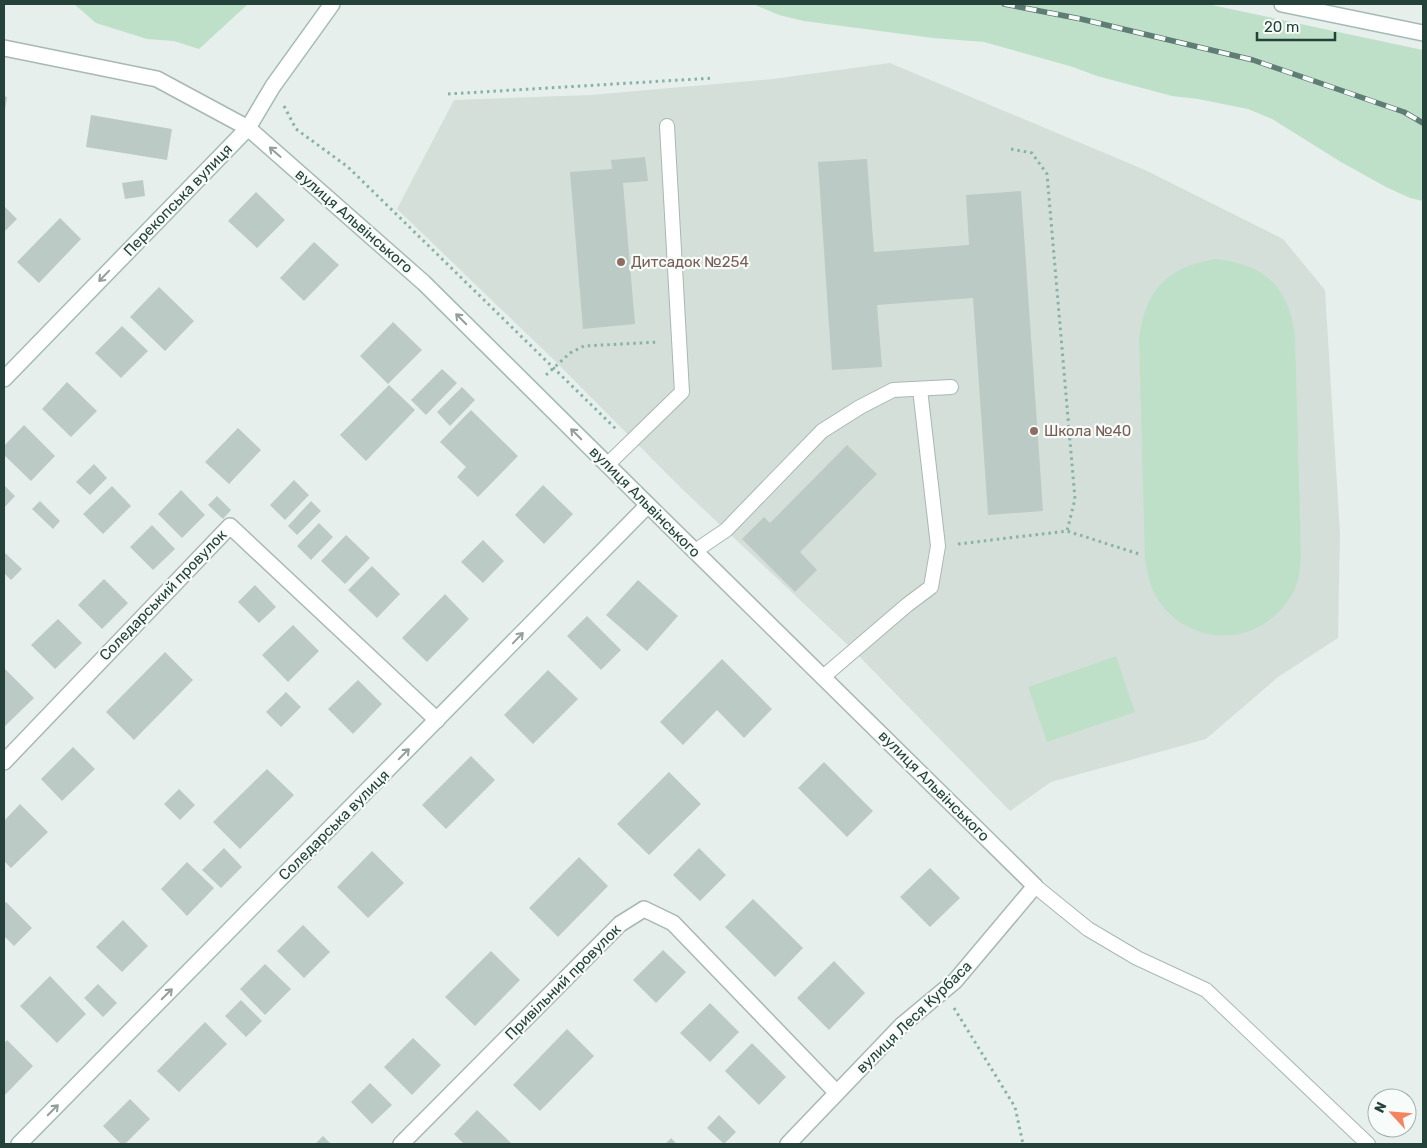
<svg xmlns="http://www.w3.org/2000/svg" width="1427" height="1148" font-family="Rubik,sans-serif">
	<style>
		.built { fill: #d4dfda }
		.green { fill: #bfe0c8 }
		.building { fill: #bbcac4 }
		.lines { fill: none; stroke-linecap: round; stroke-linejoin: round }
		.lane-casing { stroke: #a8b8b2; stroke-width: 16 }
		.street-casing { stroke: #a8b8b2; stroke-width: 18 }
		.secondary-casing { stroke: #a4bbb3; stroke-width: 18 }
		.path { stroke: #86b3a5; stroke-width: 3; stroke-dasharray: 2.5 4; stroke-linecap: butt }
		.lane { stroke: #fff; stroke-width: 14 }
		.street { stroke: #fff; stroke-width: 15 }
		.secondary { stroke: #fff; stroke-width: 15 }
		.rail-casing { stroke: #5f7d75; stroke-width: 5.5 }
		.rail { stroke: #f7fbf9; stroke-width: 4; stroke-dasharray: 11; stroke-linecap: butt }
		.oneway { stroke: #92a09c }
		.education-dot { fill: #8d6e63; stroke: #f7fbf9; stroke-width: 2 }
		.labels { text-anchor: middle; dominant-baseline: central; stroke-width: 4.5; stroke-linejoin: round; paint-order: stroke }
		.street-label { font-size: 15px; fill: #24423a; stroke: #f7fbf9 }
		.education-label { font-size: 15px; fill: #785e54; stroke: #f7fbf9; text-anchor: start }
	</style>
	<rect width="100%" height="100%" fill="#e6efeb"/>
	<path class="built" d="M890,63L1145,170L1283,239L1325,290L1340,533L1338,638L1278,677L1206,739L1051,782L1010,811L853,650L681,488L553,359L397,209L454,100L591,95L773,79Z"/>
	<path class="green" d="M74,4H248L199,49L174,41L147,39L96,23Z
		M753,4H1207L1423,50V201L1410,198L1386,187L1341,162L1272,119L1248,109L1198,99L1172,96L1097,76L1073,67L984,42L933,38L804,21L779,15Z
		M1215,259C1264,264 1288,285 1295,335L1301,556C1300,570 1299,584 1291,596C1261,647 1191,649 1158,600C1150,588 1148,574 1145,561L1139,339C1145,290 1167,267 1215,259Z
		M1116,656L1135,712L1047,742L1028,687Z"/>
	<path class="building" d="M4,96L7,97L5,110L4,109Z
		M91,115L172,129L167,160L86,147Z
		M645,157L648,181L623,183L635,324L583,329L570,172L612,169L611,160Z
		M867,159L874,252L969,245L966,195L1021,191L1043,511L988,515L973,298L877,305L882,367L832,370L818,162Z
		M143,180L145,196L125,199L122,183Z
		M256,192L285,220L257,248L228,221Z
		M4,206L17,219L4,232Z
		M60,218L81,239L39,283L17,262Z
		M314,242L339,265L304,301L280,278Z
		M159,287L194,321L165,351L130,317Z
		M393,322L422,350L388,384L360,356Z
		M122,326L148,351L121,378L95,353Z
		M442,369L457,383L426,415L411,400Z
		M67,382L97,411L71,437L42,409Z
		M389,385L415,410L366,461L340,435Z
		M462,387L475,400L450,426L437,412Z
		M471,410L518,456L478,497L457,477L466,467L440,442Z
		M24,425L55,456L31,481L4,455V446Z
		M238,428L261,450L229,484L205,462Z
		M847,445L877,474L800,552L817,570L795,592L742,539L764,517L770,523Z
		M94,464L107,478L90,495L76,482Z
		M294,480L309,495L285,520L270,505Z
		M4,485L15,496L4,508Z
		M543,485L573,514L544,544L515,515Z
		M112,486L131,506L103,534L83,514Z
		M181,490L205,515L182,538L158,514Z
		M217,496L231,510L223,519L208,505Z
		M40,501L60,521L53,529L32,509Z
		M311,501L321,511L297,535L288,526Z
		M319,523L333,537L311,560L297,546Z
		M152,525L175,549L153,570L130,547Z
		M346,535L370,558L345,584L321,561Z
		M483,540L504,561L483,583L461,562Z
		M4,552L22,569L11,580L4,573Z
		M372,566L400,594L377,618L348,590Z
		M104,579L128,603L102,629L78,605Z
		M638,580L678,616L647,651L606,615Z
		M255,585L276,607L259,623L238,602Z
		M445,594L469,619L427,662L402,638Z
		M587,616L621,650L601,670L567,636Z
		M58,619L82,643L55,669L31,645Z
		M293,625L319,651L288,682L262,655Z
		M165,652L193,680L134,740L106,712Z
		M722,659L772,709L744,738L717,710L683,745L660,722Z
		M5,669L34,698L4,727V671Z
		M548,670L578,699L533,744L504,715Z
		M358,680L382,704L353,734L328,709Z
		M286,692L301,707L281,727L266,712Z
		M73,747L95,769L62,801L41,779Z
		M471,756L495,780L446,829L422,805Z
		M824,762L873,811L847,837L798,788Z
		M267,769L294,795L240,849L213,822Z
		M669,772L701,804L649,855L617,824Z
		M179,789L195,805L180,820L164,804Z
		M20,804L48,832L11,868L4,861V821Z
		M224,848L242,867L221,888L202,870Z
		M699,848L726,875L700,901L673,875Z
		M372,851L404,883L368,918L337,887Z
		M579,857L608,886L558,937L529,908Z
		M187,862L214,888L187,916L161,889Z
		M930,868L960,898L930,927L900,897Z
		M753,899L803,948L775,977L725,927Z
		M6,902L32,928L14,946L4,936V904Z
		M123,920L148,946L122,972L96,947Z
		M303,925L330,952L304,978L277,951Z
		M663,950L686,972L656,1003L633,980Z
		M491,951L520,980L475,1026L445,997Z
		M834,961L865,993L829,1030L797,998Z
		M265,964L291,989L265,1015L240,989Z
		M50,976L86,1014L57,1043L20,1006Z
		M98,984L117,1003L103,1017L84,998Z
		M241,1000L262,1021L246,1037L225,1016Z
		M710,1003L739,1032L710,1062L680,1033Z
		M205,1022L227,1044L179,1092L157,1071Z
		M567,1029L594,1056L540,1111L513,1085Z
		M413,1038L441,1065L412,1095L384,1067Z
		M7,1040L33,1066L4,1096V1044Z
		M752,1043L786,1077L759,1105L725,1071Z
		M370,1083L392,1105L372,1124L351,1102Z
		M130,1099L150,1119L125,1144H121L103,1126Z
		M477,1110L512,1144H464L454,1134Z
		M719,1115L736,1132L724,1144L707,1128Z
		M323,1136L331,1144H315Z
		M671,1138L677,1144H665Z"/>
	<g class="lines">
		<g class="lane-casing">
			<path id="lane" d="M607,465L682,392L667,126
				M695,551L726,530L822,431L860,407L893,390L951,387
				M823,677L907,605L931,587L938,546L920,389
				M1035,886L1088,929L1137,958L1206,990L1368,1144"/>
		</g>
		<g class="street-casing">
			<path id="street" d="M4,48L157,79L248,128
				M648,505L1035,886L955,981L902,1025L788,1144
				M4,762L230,526L437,720
				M401,1144L620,924L644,909L673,923L837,1093"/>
		</g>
		<g class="secondary-casing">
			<path id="secondary" d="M1282,4L1423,33
				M4,379L248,128L273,86L332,4
				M19,1144L648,505L424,283L248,128"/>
		</g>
		<path class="path" d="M448,94L714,78
			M284,106L296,129L348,167L617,430
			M1011,149L1032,153L1047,174L1075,499L1067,531
			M546,375L570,353L584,346L659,342
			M958,544L1067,531L1139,554
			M954,1008L1015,1107L1023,1144"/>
		<use href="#lane" class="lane"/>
		<use href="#street" class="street"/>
		<use href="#secondary" class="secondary"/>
		<g class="rail-casing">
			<path id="rail" d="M1004,4L1081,19L1253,60L1404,112L1423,123"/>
		</g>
		<use href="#rail" class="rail"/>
	</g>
	<defs><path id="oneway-shaft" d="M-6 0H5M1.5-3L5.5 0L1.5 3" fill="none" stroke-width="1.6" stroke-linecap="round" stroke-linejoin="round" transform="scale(1.25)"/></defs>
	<g class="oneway">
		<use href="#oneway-shaft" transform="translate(275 152) rotate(-139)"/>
		<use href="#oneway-shaft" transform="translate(104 276) rotate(134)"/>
		<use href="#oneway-shaft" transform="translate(461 319) rotate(-135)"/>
		<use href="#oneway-shaft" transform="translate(576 434) rotate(-135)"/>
		<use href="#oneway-shaft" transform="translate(518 638) rotate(-46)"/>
		<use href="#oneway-shaft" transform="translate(404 754) rotate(-45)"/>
		<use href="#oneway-shaft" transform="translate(167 994) rotate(-45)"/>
		<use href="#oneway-shaft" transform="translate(53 1110) rotate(-45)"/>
	</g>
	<g class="education-dot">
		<circle cx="621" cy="262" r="5"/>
		<circle cx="1034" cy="431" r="5"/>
	</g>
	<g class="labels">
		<g class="street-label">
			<text transform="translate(178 200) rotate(-46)">Перекопська вулиця</text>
			<text transform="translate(354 221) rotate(41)">вулиця Альвінського</text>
			<text transform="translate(645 502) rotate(45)">вулиця Альвінського</text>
			<text transform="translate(163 595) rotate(-46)">Соледарський провулок</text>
			<text transform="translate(934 786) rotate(45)">вулиця Альвінського</text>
			<text transform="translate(334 825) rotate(-45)">Соледарська вулиця</text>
			<text transform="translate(563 982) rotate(-45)">Привільний провулок</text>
			<text transform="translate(914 1017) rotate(-44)">вулиця Леся Курбаса</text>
		</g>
		<g class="education-label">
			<text x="631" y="262">Дитсадок №254</text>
			<text x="1044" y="431">Школа №40</text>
		</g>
	</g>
	<rect width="1427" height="1148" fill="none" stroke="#24423a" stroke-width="10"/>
	<g transform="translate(1392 1113) rotate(296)"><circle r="24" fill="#f7fbf9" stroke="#a3b1ad"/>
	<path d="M0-4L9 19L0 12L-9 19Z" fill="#f4845f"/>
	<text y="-8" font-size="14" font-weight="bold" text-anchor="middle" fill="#24423a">N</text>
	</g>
	<path d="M1257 32v8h78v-8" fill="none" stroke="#24423a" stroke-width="2.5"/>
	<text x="1264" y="32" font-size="15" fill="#24423a" stroke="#f7fbf9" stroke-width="4" paint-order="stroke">20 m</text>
</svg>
